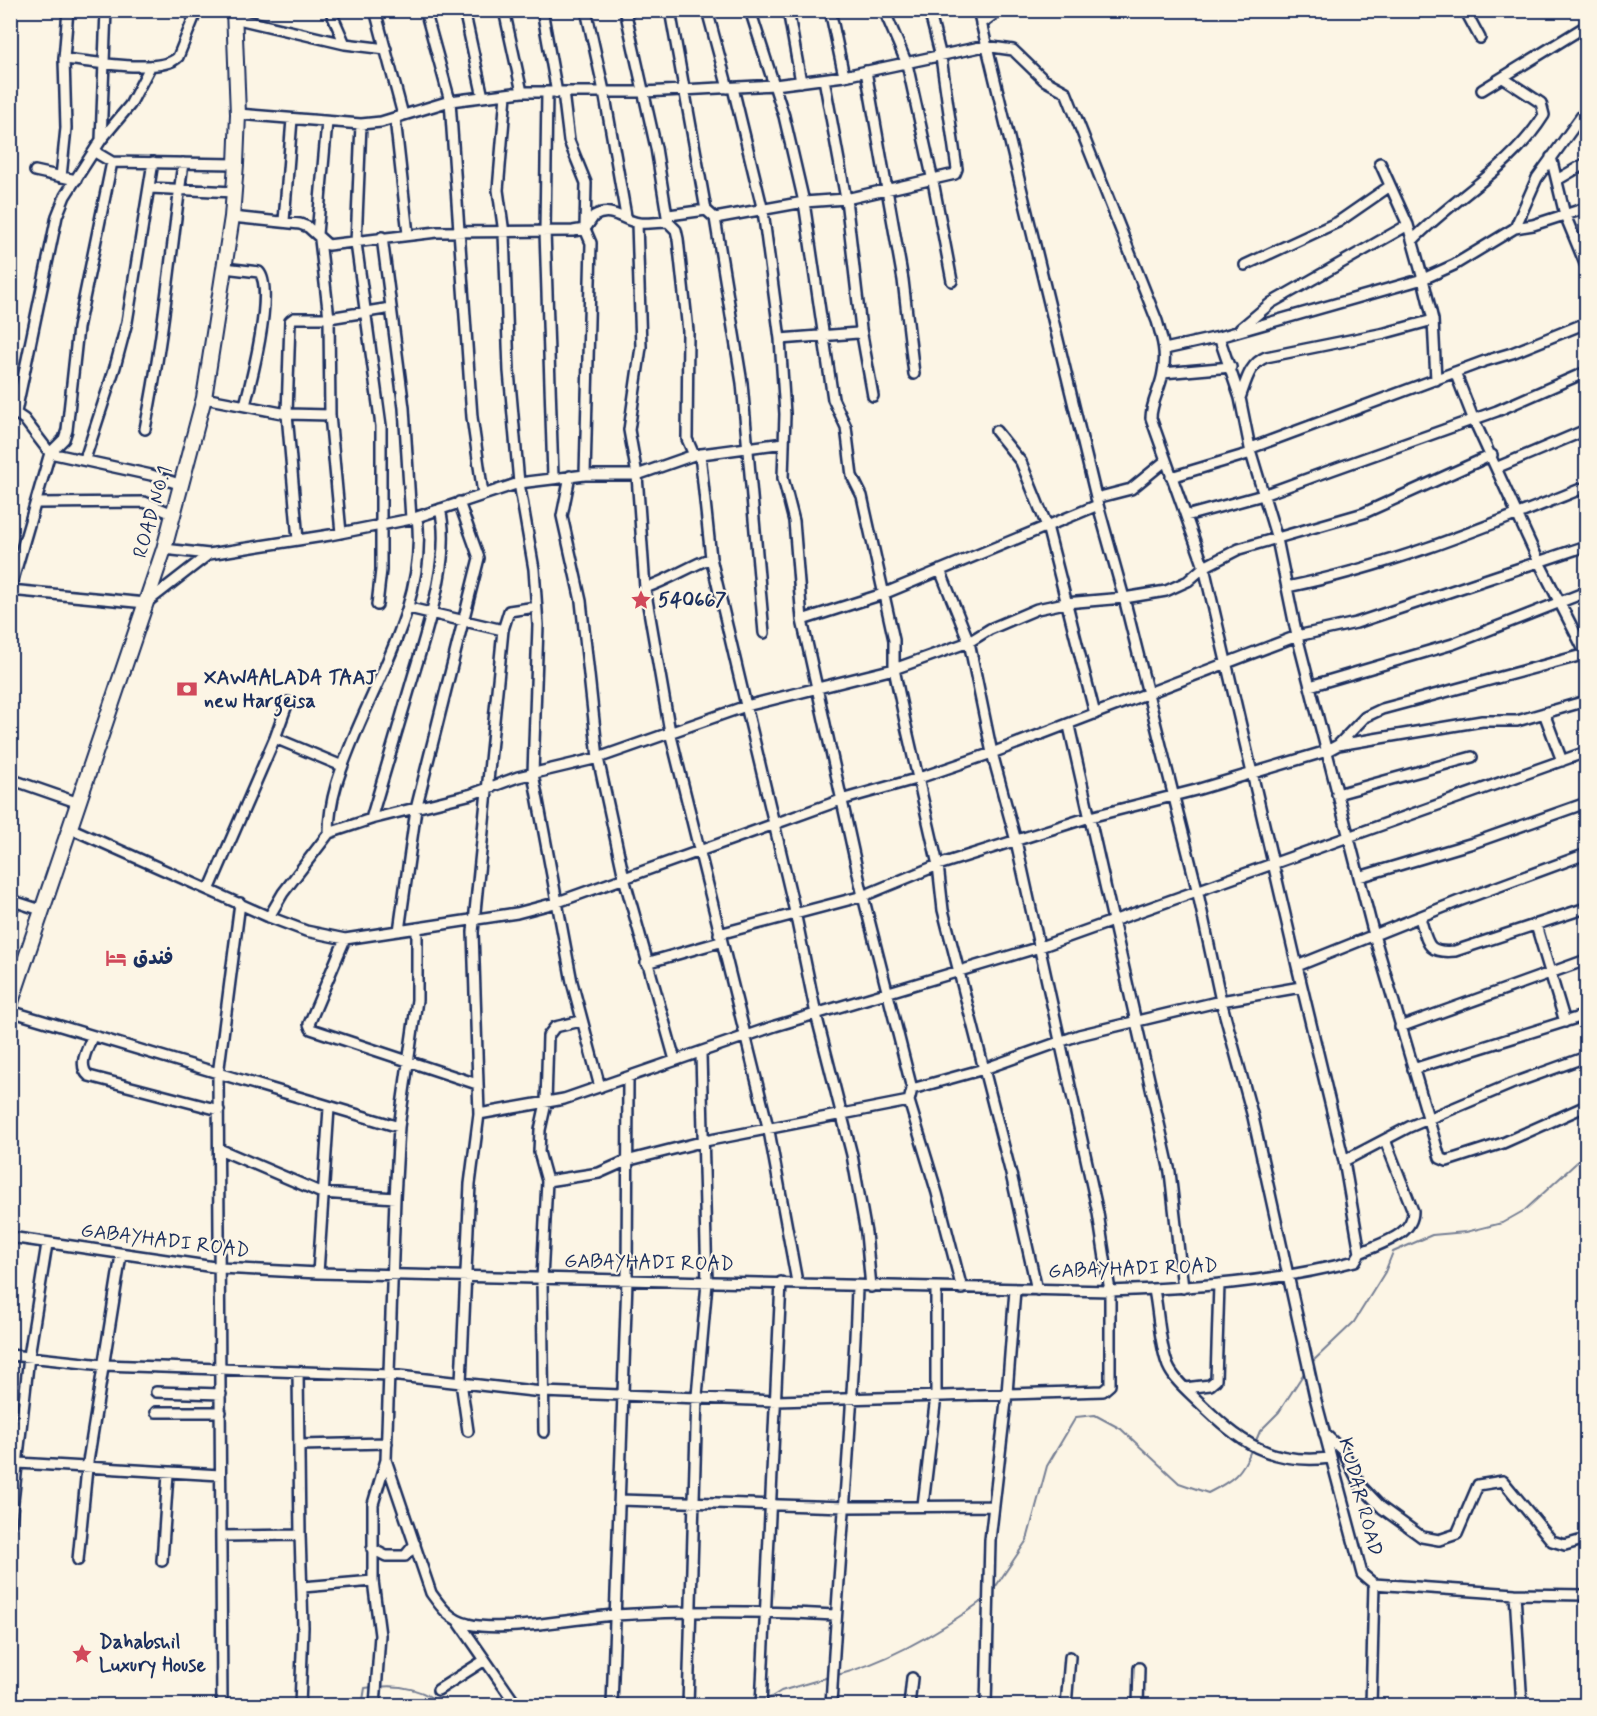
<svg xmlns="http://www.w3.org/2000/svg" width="1597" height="1716" font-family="Mynerve,'Playpen Sans Arabic',sans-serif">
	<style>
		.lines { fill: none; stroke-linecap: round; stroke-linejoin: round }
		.stream { stroke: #767f94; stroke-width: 2 }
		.minor-casing { stroke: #1b2f5e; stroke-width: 14 }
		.highway-casing { stroke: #1b2f5e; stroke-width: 18 }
		.minor { stroke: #fcf5e5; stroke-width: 9 }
		.highway { stroke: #fcf5e5; stroke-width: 14 }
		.labels { text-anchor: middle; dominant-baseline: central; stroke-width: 4.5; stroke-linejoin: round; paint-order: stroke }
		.street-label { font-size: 20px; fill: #1b2f5e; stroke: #fcf5e5 }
		.poi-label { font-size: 20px; font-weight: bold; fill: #1b2f5e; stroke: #fcf5e5; text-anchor: start }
	</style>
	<rect width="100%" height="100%" fill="#fcf5e5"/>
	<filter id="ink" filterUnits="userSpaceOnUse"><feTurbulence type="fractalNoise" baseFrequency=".0167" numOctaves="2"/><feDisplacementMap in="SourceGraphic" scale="12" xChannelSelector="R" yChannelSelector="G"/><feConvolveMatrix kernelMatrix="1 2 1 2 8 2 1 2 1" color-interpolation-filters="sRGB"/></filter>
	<g filter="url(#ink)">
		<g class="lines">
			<path class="stream" d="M1311,1363L1354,1322L1385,1272L1393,1252L1432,1235L1466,1232L1502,1223L1525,1210L1586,1154
				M1255,1443L1260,1431L1279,1412L1306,1370
				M992,1592L1027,1540L1047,1466L1076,1417L1095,1415L1121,1429L1179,1483L1208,1493C1232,1481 1242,1474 1252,1448
				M834,1676C889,1662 941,1631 986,1598
				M378,1687C399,1684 427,1690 442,1706
				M765,1701L781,1691L829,1677
				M362,1706L365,1688L373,1687"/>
			<g class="minor-casing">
				<path id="minor" d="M330,10L345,44
					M375,10L403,115
					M425,10L450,101L472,417L483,494
					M464,10L483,97
					M504,10L522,92
					M542,10L557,93
					M586,10L604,91L626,216
					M625,10L656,148L668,222L676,230L678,239L688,331L687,439L694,455
					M670,10L706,210L715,218L742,383L764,633
					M707,10L728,88
					M750,10L784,116L804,202L833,399L846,427L852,476L862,496L894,640V669L906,726L938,865L943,910L1011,1174L1037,1290
					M788,10L801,82
					M830,10L844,76
					M884,10L907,64L933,181L952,281
					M978,10L1098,505L1124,598L1197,889L1221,1001L1253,1117L1315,1397L1362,1574L1374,1584L1515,1594L1586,1595
					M1465,10L1480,38
					M234,18L345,44L386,49
					M981,24L1000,10
					M64,59L68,10
					M866,71L903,280L914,374
					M733,88L763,211L780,339L785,414L783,478L794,521L802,620L863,896L912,1089L909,1101L937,1193L962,1289
					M1482,90L1586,26
					M547,92L545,231L553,477
					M563,92L569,141L586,183L585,229L591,243L585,475
					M506,95L498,190L504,233L509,371L519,483L534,569L538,625L533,774L572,982L600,1087
					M238,114L361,124L381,122L450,101L522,92H644L775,85L844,76L985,46L1013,50L1044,80L1066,92L1157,321C1162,338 1167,354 1163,372C1161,388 1151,402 1151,418L1204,567L1297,966L1459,901L1586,854
					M395,118L408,234
					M361,124L356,243L381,426V570L377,605
					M101,140L106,10
					M95,152L112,162L236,164
					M1551,157L1565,215L1586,266
					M35,171L76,180
					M61,177L66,128L64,59C89,61 161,75 178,57L197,10
					M1557,180L1586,163
					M150,188L234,192
					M669,215L706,210
					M232,217L300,224L308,227L328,245L437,232L573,231L585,229L594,216C612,206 623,221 639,223C648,224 659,222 668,222
					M715,218L804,202L846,199L955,174L957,169L941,57L929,10
					M284,221L292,119
					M637,223L641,347L629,430L637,475L645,588L670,732L769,1131L797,1282
					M1515,228L1533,225L1586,208
					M317,234L327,122
					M382,237L404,408L411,519
					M320,240L329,318L330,415L341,533
					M1413,240C1456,196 1511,168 1544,115L1541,103L1503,78
					M1245,265L1338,222L1390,186
					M224,268L259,272C275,289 251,382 245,405
					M861,329L873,396
					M1240,329L1271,303L1408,225
					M1219,337L1240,398L1251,453L1277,539L1297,636L1374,935L1440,1158L1447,1161L1503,1143L1586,1106
					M780,339L858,333L861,329L846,199L824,79
					M1165,349L1219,337L1423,279L1408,225L1380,163
					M1455,372L1473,418L1539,562L1586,654
					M1163,373L1231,367
					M1436,380L1433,320L1423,279L1454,265L1515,228L1537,178L1586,110
					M204,398L287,414L330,415
					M1240,398C1246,382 1249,364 1266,357L1385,333L1433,320
					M12,411L24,419L50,453L151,475L182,485
					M16,412L57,216L65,196L101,140L130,105L150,67
					M145,429C163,341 171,252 183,163
					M996,431L1021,462L1047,526L1095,714
					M1251,448L1485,361L1512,353L1586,323
					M700,454L711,558L795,912L816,1014L852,1155L866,1233L871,1287
					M85,459L115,367L127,322L153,162
					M1498,467L1586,430
					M570,476L562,516L581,601L598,758L624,878L675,1060
					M1171,477L1251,453
					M1096,498L1131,489L1164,462
					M37,503L144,502L173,514
					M1186,516L1263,495L1326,472L1497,411L1586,372
					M298,540L287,414L290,321L294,318H329L391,308
					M164,549L209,554L330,535L411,519L519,483L585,475H637L694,455L784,443
					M1287,587C1392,566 1488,526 1586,487
					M645,588C669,580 688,567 711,558
					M10,590L50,453L64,439L67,430L78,328L112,162
					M10,590L146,603L209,554
					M409,608L503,630
					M802,620L883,594L1098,505
					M1310,686L1453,644L1586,592
					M1544,713L1562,761
					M1069,726L1170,1172L1183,1288
					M275,738L288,702
					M1338,745L1482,721H1517L1586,701
					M10,779L79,803
					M1337,794L1472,757
					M371,819C384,775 397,731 410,687C424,638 453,558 440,509
					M70,828L269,917L306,931L345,939L517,913L555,903L841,800L919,778L992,753L1297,636L1356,623L1586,546
					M329,833C329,798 341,769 354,737C383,667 427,595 417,517
					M1359,877L1473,843L1586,803
					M210,888L275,738L342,766
					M10,900L41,910
					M269,917L283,893L329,833L371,819L472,794L518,777L598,758L746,706L894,669L969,642L990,629L1037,609L1065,603L1124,598L1166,591L1188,581L1204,567L1239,549L1364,513L1492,455
					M1420,918C1428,942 1425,954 1455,951L1586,908
					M1536,925L1565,1022
					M399,931L416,809L479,558L459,502
					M719,934L863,896L938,865L1090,817L1196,790L1327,751L1338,745L1365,717L1382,709L1586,654
					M345,939L309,1024L311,1029L477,1084
					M646,963L720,942
					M10,1011L399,1127
					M1400,1027L1586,960
					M92,1037C87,1050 77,1066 89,1076L219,1110
					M1413,1069L1586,1015
					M912,1089L984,1069L1079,1035L1221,1001L1301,987
					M479,1114L564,1099L775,1026L1040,947L1586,752
					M219,1149L322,1193L395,1198L386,1460L373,1504V1581L380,1635L375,1706
					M1344,1161L1409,1127L1511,1084L1586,1057
					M547,1181L599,1173L626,1161L705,1141L909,1101
					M395,1198L399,1127L417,1000V928
					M10,1237L221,1268L318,1273L1110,1291C1192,1288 1275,1282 1355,1261L1360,1253L1344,1161L1297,966
					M1360,1253C1380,1243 1413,1236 1413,1211L1385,1140
					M318,1273L329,1108
					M1154,1290C1159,1314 1159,1343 1168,1366C1174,1380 1188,1391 1198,1401C1240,1442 1269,1465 1330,1458
					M10,1355L103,1365L390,1375L542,1392L777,1401L1103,1391L1110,1385V1291L1098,1213L1016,841L992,753L969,642L940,570
					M1185,1388L1210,1385L1216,1380L1219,1284
					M156,1392L221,1394
					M156,1412H221
					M468,1431L461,1382L470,1184L479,1114L473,932L503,630L509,611L536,607
					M544,1432L542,1279L547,1181L539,1152L540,1130L546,1103L548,1036L555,1027L581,1021
					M1324,1433L1343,1451L1360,1485L1382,1508L1422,1537L1439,1540L1457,1534L1478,1485L1503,1481L1552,1541L1565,1545L1586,1539
					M300,1445L387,1443
					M386,1460L431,1593C441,1607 450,1620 468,1624C504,1633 576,1618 615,1615C688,1610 762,1611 835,1615
					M18,1463L220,1475
					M620,1500L846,1507L993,1506
					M923,1505L936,1396V1289
					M10,1529L29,1356L47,1244
					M300,1535L303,1627L300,1706
					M222,1536L300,1535L298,1372
					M372,1549L386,1556H405L415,1544
					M78,1560L87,1468L121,1255
					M162,1561L168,1474
					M303,1587L373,1581
					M1515,1594L1522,1706
					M458,1621L517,1706
					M438,1690L485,1660
					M222,1706L218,1075L240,903
					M612,1706L627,1280L628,1079
					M688,1706L697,1396L707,1283L701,1054
					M761,1706L781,1282
					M831,1706C838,1566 853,1427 857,1287
					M909,1706L912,1678
					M986,1706L990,1540L1007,1393L1015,1290
					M1066,1706L1070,1657
					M1138,1706L1139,1668
					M1371,1706L1374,1584"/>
			</g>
			<g class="highway-casing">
				<path id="highway" d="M10,1005L164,549L204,398L232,217L236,164L238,114L234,10"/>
			</g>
			<use href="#minor" class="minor"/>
			<use href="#highway" class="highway"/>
		</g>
	</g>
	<defs>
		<g id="sight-bare" transform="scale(1.62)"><path d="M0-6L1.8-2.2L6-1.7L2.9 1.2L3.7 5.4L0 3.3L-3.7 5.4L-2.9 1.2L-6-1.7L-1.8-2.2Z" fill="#d1495b" stroke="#fcf5e5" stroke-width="2.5" paint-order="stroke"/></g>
		<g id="bank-bare" transform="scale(1.62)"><path d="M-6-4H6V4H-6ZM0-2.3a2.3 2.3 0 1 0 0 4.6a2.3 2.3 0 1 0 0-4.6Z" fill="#d1495b" stroke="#fcf5e5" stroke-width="2.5" paint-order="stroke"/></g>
		<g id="hotel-bare" transform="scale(1.62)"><path d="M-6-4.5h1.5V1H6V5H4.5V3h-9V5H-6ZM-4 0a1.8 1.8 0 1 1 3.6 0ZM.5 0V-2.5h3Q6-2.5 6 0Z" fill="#d1495b" stroke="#fcf5e5" stroke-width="2.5" paint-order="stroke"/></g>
	</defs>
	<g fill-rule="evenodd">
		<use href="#sight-bare" x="641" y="600"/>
		<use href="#bank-bare" x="187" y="689"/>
		<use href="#hotel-bare" x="116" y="958"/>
		<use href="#sight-bare" x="82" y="1654"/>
	</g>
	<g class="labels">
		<g class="street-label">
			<text transform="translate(153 512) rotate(-74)">ROAD NO.1</text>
			<text transform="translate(165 1241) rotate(7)">GABAYHADI ROAD</text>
			<text transform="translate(649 1263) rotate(1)">GABAYHADI ROAD</text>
			<text transform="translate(1133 1269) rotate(-2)">GABAYHADI ROAD</text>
			<text transform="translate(1360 1497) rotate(75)">KUDAR ROAD</text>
		</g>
		<g class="poi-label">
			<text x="658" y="600">540667</text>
			<text x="204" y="678">XAWAALADA TAAJ<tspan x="204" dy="23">new Hargeisa</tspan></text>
			<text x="133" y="958">فندق</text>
			<text x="99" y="1642">Dahabshil<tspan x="99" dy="23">Luxury House</tspan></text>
		</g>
	</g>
	<rect width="1597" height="1716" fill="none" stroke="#fcf5e5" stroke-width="36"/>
	<rect x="18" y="18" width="1561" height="1680" fill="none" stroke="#1b2f5e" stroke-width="2" filter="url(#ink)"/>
</svg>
